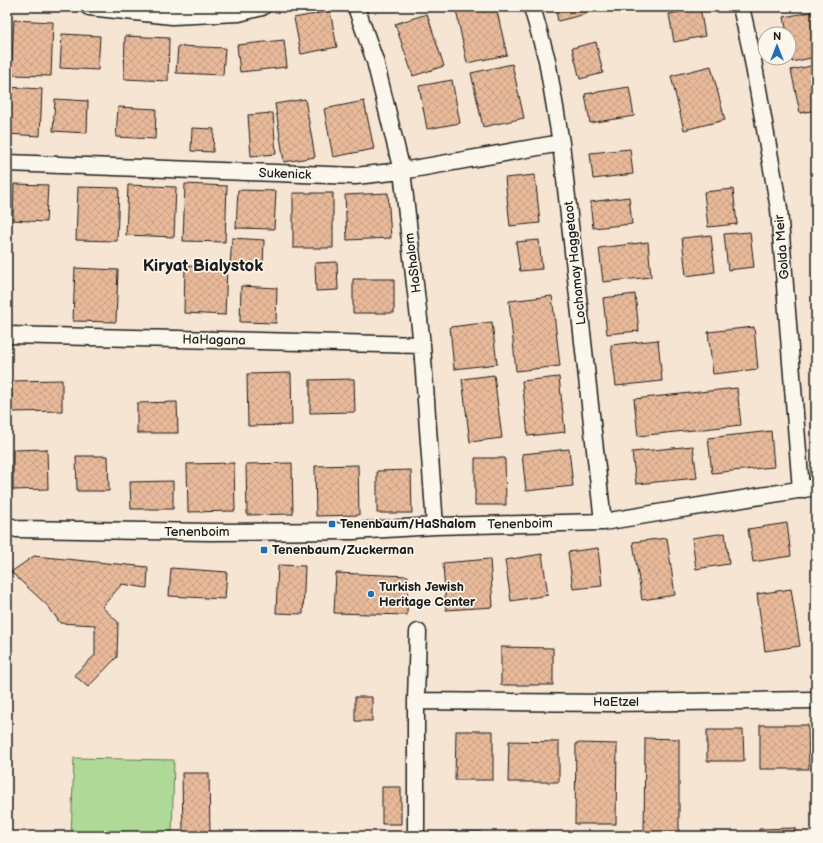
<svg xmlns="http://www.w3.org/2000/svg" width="823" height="843" font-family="'Balsamiq Sans',sans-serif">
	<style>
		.park { fill: #afd996; stroke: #667a59 }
		.building { fill: url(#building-cross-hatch); stroke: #1c1c1c }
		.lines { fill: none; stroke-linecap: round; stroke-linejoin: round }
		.street-casing { stroke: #1c1c1c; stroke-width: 19 }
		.street { stroke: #fbf7ec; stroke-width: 16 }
		.poi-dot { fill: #1f6fb2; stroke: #fbf7ec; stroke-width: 1.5 }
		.labels { text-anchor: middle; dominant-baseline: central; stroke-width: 3.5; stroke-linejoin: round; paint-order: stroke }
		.street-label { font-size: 13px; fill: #1c1c1c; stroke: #fbf7ec }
		.poi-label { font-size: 13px; font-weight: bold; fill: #1c1c1c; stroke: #fbf7ec; text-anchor: start }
		.district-label { font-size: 17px; font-weight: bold; fill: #1c1c1c; stroke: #fbf7ec }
	</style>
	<defs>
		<pattern id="building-cross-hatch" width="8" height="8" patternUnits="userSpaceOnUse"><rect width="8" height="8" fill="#e9ba9a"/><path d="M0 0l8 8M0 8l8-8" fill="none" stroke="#c79f84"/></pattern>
	</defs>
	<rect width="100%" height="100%" fill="#f6e5d3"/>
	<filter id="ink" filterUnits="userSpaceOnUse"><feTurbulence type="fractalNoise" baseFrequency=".025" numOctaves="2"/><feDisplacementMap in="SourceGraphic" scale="8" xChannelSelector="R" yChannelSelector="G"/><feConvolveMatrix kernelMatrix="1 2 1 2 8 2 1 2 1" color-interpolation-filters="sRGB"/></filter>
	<g filter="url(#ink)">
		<path class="park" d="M74,758L174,760L172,836H71Z"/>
		<path class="building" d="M471,7H496L507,55L467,63L456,10Z
			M555,7H585L586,14L558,21Z
			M700,8L705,36L674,42L669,14Z
			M330,11L337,47L301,54L294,18Z
			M816,11V57L792,62L789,34H787L784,17Z
			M427,14L444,66L413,76L395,24Z
			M14,20L53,22L51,76L11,75Z
			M62,34L100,36L98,70L60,68Z
			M125,36L169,38L168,81L124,79Z
			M284,40L287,67L240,72L237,45Z
			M596,42L603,73L580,79L572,48Z
			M178,46L225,48L223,75L176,73Z
			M512,64L524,118L483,127L471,73Z
			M816,65V110L800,113L791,70Z
			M711,66L725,120L684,130L671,76Z
			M452,80L460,123L427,129L419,86Z
			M7,87L42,89L40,136L7,134Z
			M629,87L634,116L590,123L585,94Z
			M55,99L88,101L87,133L53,131Z
			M305,99L315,157L284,162L275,104Z
			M364,101L374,149L333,157L324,109Z
			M118,107L156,109L155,139L116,137Z
			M273,113L276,154L251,156L248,115Z
			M192,128L214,129L213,152L191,151Z
			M630,149L633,174L593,179L590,153Z
			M535,175L540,223L510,226L505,178Z
			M14,184L48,185L46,222L13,220Z
			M185,184L227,186L225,242L183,241Z
			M128,185L176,187L174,237L126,235Z
			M78,187L119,188L117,241L76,240Z
			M733,189L737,224L708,227L704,192Z
			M238,190L276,191L274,229L236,228Z
			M293,193H333V248H293Z
			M388,193L391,238L347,240L345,195Z
			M629,197L632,224L593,228L590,202Z
			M750,232L754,267L728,270L724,234Z
			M711,235L715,272L686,276L682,238Z
			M232,238L264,240L263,267L230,266Z
			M539,240L542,269L520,271L516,242Z
			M648,242L651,277L603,282L599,248Z
			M337,262L338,290L316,291L315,263Z
			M185,266L227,267L225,315L184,313Z
			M75,268L118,270L116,322L73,321Z
			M353,279H394V313H353Z
			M241,286L277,288L276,323L240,322Z
			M635,294L639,331L607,334L603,298Z
			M552,296L560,366L516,371L509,301Z
			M492,322L497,364L454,369L450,327Z
			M754,327L758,369L713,374L708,332Z
			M658,340L662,381L616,386L611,345Z
			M291,373L292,425L248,426L247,374Z
			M494,375L502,438L470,442L462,379Z
			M559,377L565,432L528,436L522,381Z
			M354,379L355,412L310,413V380Z
			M62,380V411L11,412V381Z
			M737,388L741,425L638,436L634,399Z
			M177,402L178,433H137V403Z
			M771,431L774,467L712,473L708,438Z
			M693,446L697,478L636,484L632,452Z
			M47,449L48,489L13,490V450Z
			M569,449L573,486L526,491L522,454Z
			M76,456H108L109,491H77Z
			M475,458H505L506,505H475Z
			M234,463L235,511L188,512L187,464Z
			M292,463L293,514L247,515L246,464Z
			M358,465L359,515L316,516L315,466Z
			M411,470L412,513H377V471Z
			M173,481V509H131L130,482Z
			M787,523L791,556L753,562L748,529Z
			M725,533L729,564L696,569L692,538Z
			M667,538L675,595L642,600L633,542Z
			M598,548L602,586L573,589L568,552Z
			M542,554L548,595L511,601L505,560Z
			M34,556L148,567L147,588L122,584L102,607L118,622L117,657L88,687L74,675L95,655V625L60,623L48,606L11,572Z
			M490,559L493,607L446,610L443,563Z
			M278,565L305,566L303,614L276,613Z
			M171,568L227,572L225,599L169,596Z
			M336,573L408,576L407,615L334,613Z
			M791,589L800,646L765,651L757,594Z
			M501,647L553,648V685H501Z
			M355,697H372V721H355Z
			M760,725H808L809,769H760Z
			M707,730H743L744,761H707Z
			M456,731H493V780H455Z
			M645,738L679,739V836H644Z
			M509,741L559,742V782H508Z
			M576,743L617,744L616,824H575Z
			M182,773H209L210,836H183Z
			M382,787H401V824H382Z
			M795,828V836H759V829Z
			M508,830H546V836H508Z
			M256,831H309V836H256Z
			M449,832H481V836H449Z"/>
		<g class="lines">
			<g class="street-casing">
				<path id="street" d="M89,7L172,16L239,13L262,7
					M356,7L375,61L402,171L422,345L435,526
					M532,7L547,60L561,143L603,522
					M741,7L752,55L779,209L801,490
					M7,163L355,176L402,171L561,143
					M7,335L422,345
					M7,525L17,529L209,532L353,531L435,526L603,522L816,487
					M416,701L612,703L816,700
					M416,836V701L418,632"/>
			</g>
			<use href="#street" class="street"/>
		</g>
	</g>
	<g class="poi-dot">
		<rect x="328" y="520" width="8" height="8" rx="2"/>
		<rect x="260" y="546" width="8" height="8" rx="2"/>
		<circle cx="371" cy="594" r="4"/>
	</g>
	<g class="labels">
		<g class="street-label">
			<text transform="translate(285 174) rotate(2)">Sukenick</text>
			<text transform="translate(782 247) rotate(-95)">Golda Meir</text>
			<text transform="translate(413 263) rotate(-97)">HaShalom</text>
			<text transform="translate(575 263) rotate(-96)">Lochamay Haggetaot</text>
			<text transform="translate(214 340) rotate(1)">HaHagana</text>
			<text transform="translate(520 524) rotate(-1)">Tenenboim</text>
			<text x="197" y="532">Tenenboim</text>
			<text x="616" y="702">HaEtzel</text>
		</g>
		<g class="poi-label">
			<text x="340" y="524">Tenenbaum/HaShalom</text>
			<text x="272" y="550">Tenenbaum/Zuckerman</text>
			<text x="379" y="587">Turkish Jewish<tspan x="379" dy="15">Heritage Center</tspan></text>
		</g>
		<g class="district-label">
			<text x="203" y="266">Kiryat Bialystok</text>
		</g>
	</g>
	<rect width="823" height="843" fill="none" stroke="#fbf7ec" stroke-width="24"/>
	<rect x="12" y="12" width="799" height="819" fill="none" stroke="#1c1c1c" stroke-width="1.5" filter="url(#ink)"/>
	<g transform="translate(777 46)"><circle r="19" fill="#fbf7ec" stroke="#a29f99"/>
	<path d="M0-3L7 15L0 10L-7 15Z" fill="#1f6fb2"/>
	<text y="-6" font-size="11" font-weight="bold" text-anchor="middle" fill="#1c1c1c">N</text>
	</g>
</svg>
